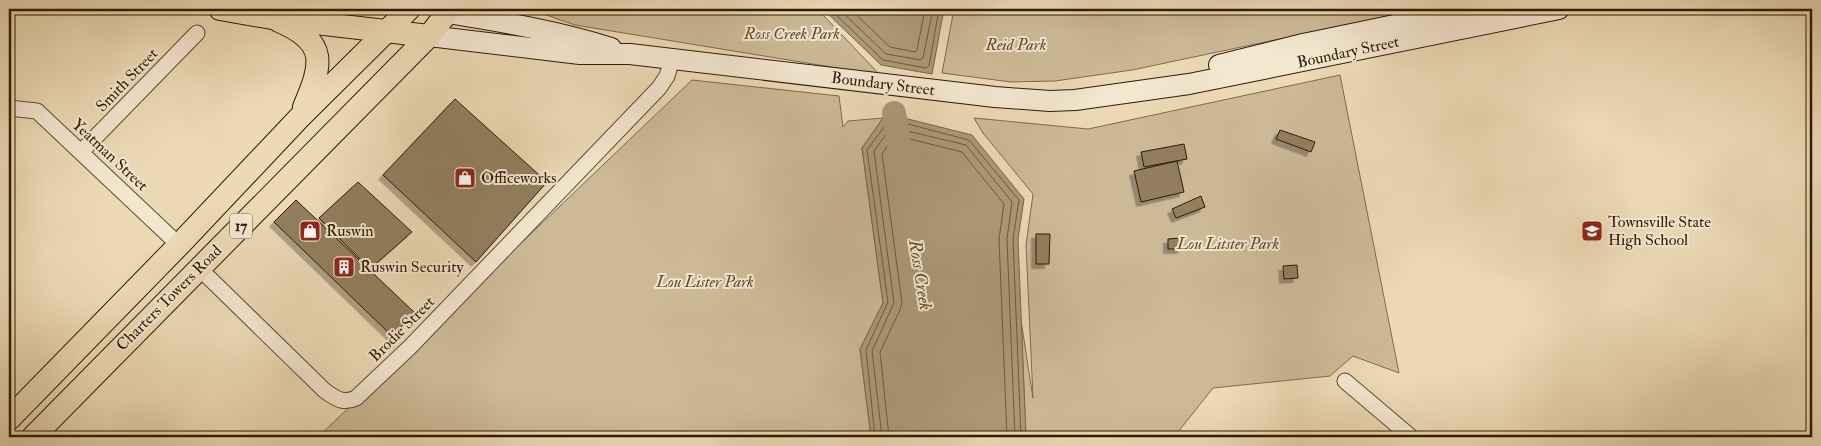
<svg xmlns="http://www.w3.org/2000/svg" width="1821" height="446" font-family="'IM FELL Double Pica',serif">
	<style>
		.green { fill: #ccba97; stroke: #7d6b4c }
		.water { fill: #ab9978; stroke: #796748 }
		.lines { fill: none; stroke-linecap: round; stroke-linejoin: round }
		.shore { stroke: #6c5a3c; stroke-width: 1 }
		.river { stroke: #ab9978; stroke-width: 24 }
		.building { fill: #917f5f; stroke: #2e1c01; filter: url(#shadow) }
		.minor-casing { stroke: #5e4c2e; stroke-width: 17 }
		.secondary-casing { stroke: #2e1c01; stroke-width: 22 }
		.primary-casing { stroke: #2e1c01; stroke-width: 24 }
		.minor { stroke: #f3e7d0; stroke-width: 15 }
		.secondary { stroke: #f3e7d0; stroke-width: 20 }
		.primary { stroke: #ecdab6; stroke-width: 22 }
		.labels { text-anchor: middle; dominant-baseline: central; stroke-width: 4; stroke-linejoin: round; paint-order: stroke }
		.shield { fill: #f3e7d0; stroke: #69593f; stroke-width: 1 }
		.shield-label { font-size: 15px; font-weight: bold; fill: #2e1c01 }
		.park-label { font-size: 16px; font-style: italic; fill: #5d4b2e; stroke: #f3e7d0 }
		.street-label { font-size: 16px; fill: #2e1c01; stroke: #f3e7d0 }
		.poi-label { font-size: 16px; fill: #2e1c01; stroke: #f3e7d0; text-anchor: start }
		.water-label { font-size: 18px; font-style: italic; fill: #604e31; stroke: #f3e7d0 }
	</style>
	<defs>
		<filter id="shadow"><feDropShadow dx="-4.5" dy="4.5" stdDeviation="0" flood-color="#0004"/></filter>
	</defs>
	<rect width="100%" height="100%" fill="#ecdab6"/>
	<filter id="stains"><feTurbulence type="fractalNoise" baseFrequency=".004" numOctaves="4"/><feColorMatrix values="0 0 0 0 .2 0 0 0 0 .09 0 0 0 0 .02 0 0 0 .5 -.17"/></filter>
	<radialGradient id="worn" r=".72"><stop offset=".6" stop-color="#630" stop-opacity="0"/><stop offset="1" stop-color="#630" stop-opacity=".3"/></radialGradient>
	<path class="green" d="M532,9H794L822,14L880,75L575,25L549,16Z
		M954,9H1422L1132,70L1055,81L1011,82L942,73Z
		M1340,75L1399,373L1353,356L1330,376L1213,388L1174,437H1026L1021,320L1033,398L1026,245L1033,194L983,133L974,118L1088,129Z
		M692,80L839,96L843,127L848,121L883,118L862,148L883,303L860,349L871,437H318Z"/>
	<path class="water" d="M823,9H944L932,74L881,65Z
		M883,118H904L972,135L1024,199L1018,239L1026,437H871L860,349L883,303L862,148Z"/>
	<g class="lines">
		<path class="shore" d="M830,9L883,60L926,68L929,66L939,9
			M839,9L886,54L921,60L923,58L933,9
			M850,9L890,47L915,52L917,50L925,9
			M875,437L866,350L888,302L867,150L887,123H904L969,140L1019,200L1013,239L1021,437
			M882,437L872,351L894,303L874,151L890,129L903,130L966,145L1012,202L1007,239L1015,437
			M889,437L880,352L900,310L902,303L882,154L894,137H902L962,152L1004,204L999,239L1007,437"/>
		<path class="river" d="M894,113L900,151"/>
	</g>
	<path class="building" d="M455,99L547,182L476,262L383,175Z
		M1280,130L1315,142L1311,152L1276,139Z
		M1184,144L1187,159L1144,167L1141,152Z
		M1177,161L1184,192L1141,202L1134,171Z
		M358,182L412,232L370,269L319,218Z
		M1201,196L1205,207L1176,218L1172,209Z
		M296,200L415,313L392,336L274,222Z
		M1036,234H1050L1049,264H1036Z
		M1181,238L1182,249H1168V239Z
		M1297,265L1298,278L1284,279L1283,266Z"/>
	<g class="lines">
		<g class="minor-casing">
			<path id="minor" d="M9,108L37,111L179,245
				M81,152L197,33
				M199,268L325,391C337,399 343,404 356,398L410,347L659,88L667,76L672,59
				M1345,381L1411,437"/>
		</g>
		<g class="secondary-casing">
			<path id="secondary" d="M447,13C503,22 558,31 611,48
				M429,36L580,54H630L995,97L1050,101L1075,100L1189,84L1559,9
				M1219,65L1303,44L1472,9"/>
		</g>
		<g class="primary-casing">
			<path id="primary" d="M220,9L272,18L429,36
				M279,21C329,42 322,65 304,107
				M9,419L179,245L300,117L409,9
				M33,437L429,36L447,13"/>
		</g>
		<use href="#minor" class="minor"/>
		<use href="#secondary" class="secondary"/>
		<use href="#primary" class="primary"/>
	</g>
	<defs>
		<g id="shop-square" transform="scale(1.125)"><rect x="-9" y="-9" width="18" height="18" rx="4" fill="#8f2418" stroke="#f3e7d0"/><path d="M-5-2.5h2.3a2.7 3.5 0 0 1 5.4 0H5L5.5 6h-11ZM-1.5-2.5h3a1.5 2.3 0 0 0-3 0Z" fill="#fff"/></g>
		<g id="school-square" transform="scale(1.125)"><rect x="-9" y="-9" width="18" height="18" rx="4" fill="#8f2418" stroke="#f3e7d0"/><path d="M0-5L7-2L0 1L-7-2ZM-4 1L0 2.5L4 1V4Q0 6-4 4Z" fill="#fff"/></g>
		<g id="building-square" transform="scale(1.125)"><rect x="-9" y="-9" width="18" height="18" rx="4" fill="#8f2418" stroke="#f3e7d0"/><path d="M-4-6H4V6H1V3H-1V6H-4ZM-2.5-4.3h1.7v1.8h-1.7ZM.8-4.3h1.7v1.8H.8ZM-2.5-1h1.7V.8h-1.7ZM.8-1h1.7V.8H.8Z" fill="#fff"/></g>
	</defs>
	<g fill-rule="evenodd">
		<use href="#shop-square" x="465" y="178"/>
		<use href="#shop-square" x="310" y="231"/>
		<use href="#school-square" x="1592" y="231"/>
		<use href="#building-square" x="344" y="267"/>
	</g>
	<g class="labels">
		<rect class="shield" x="230" y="213.5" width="22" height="25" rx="4"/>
		<g class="shield-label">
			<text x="241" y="226">17</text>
		</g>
		<g class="park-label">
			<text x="792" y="34">Ross Creek Park</text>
			<text x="1016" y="45">Reid Park</text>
			<text x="1228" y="244">Lou Litster Park</text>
			<text x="705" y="282">Lou Lister Park</text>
		</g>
		<g class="street-label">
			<text transform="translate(1348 52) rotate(-12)">Boundary Street</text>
			<text transform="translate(127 80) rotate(-46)">Smith Street</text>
			<text transform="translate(883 84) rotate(7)">Boundary Street</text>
			<text transform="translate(110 155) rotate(43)">Yeatman Street</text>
			<text transform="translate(169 298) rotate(-45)">Charters Towers Road</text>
			<text transform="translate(402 329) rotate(-45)">Brodie Street</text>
		</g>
		<g class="poi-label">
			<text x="481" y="178">Officeworks</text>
			<text x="1608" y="222">Townsville State<tspan x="1608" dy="18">High School</tspan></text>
			<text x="326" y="231">Ruswin</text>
			<text x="360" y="267">Ruswin Security</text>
		</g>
		<g class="water-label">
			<text transform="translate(920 275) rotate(81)">Ross Creek</text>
		</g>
	</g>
	<rect width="1821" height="446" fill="none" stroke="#ecdab6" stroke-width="30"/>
	<rect x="10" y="10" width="1801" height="426" fill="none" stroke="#2e1c01" stroke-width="2.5"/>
	<rect x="15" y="15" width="1791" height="416" fill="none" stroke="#2e1c01"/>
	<rect width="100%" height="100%" filter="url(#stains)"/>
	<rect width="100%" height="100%" fill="url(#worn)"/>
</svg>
